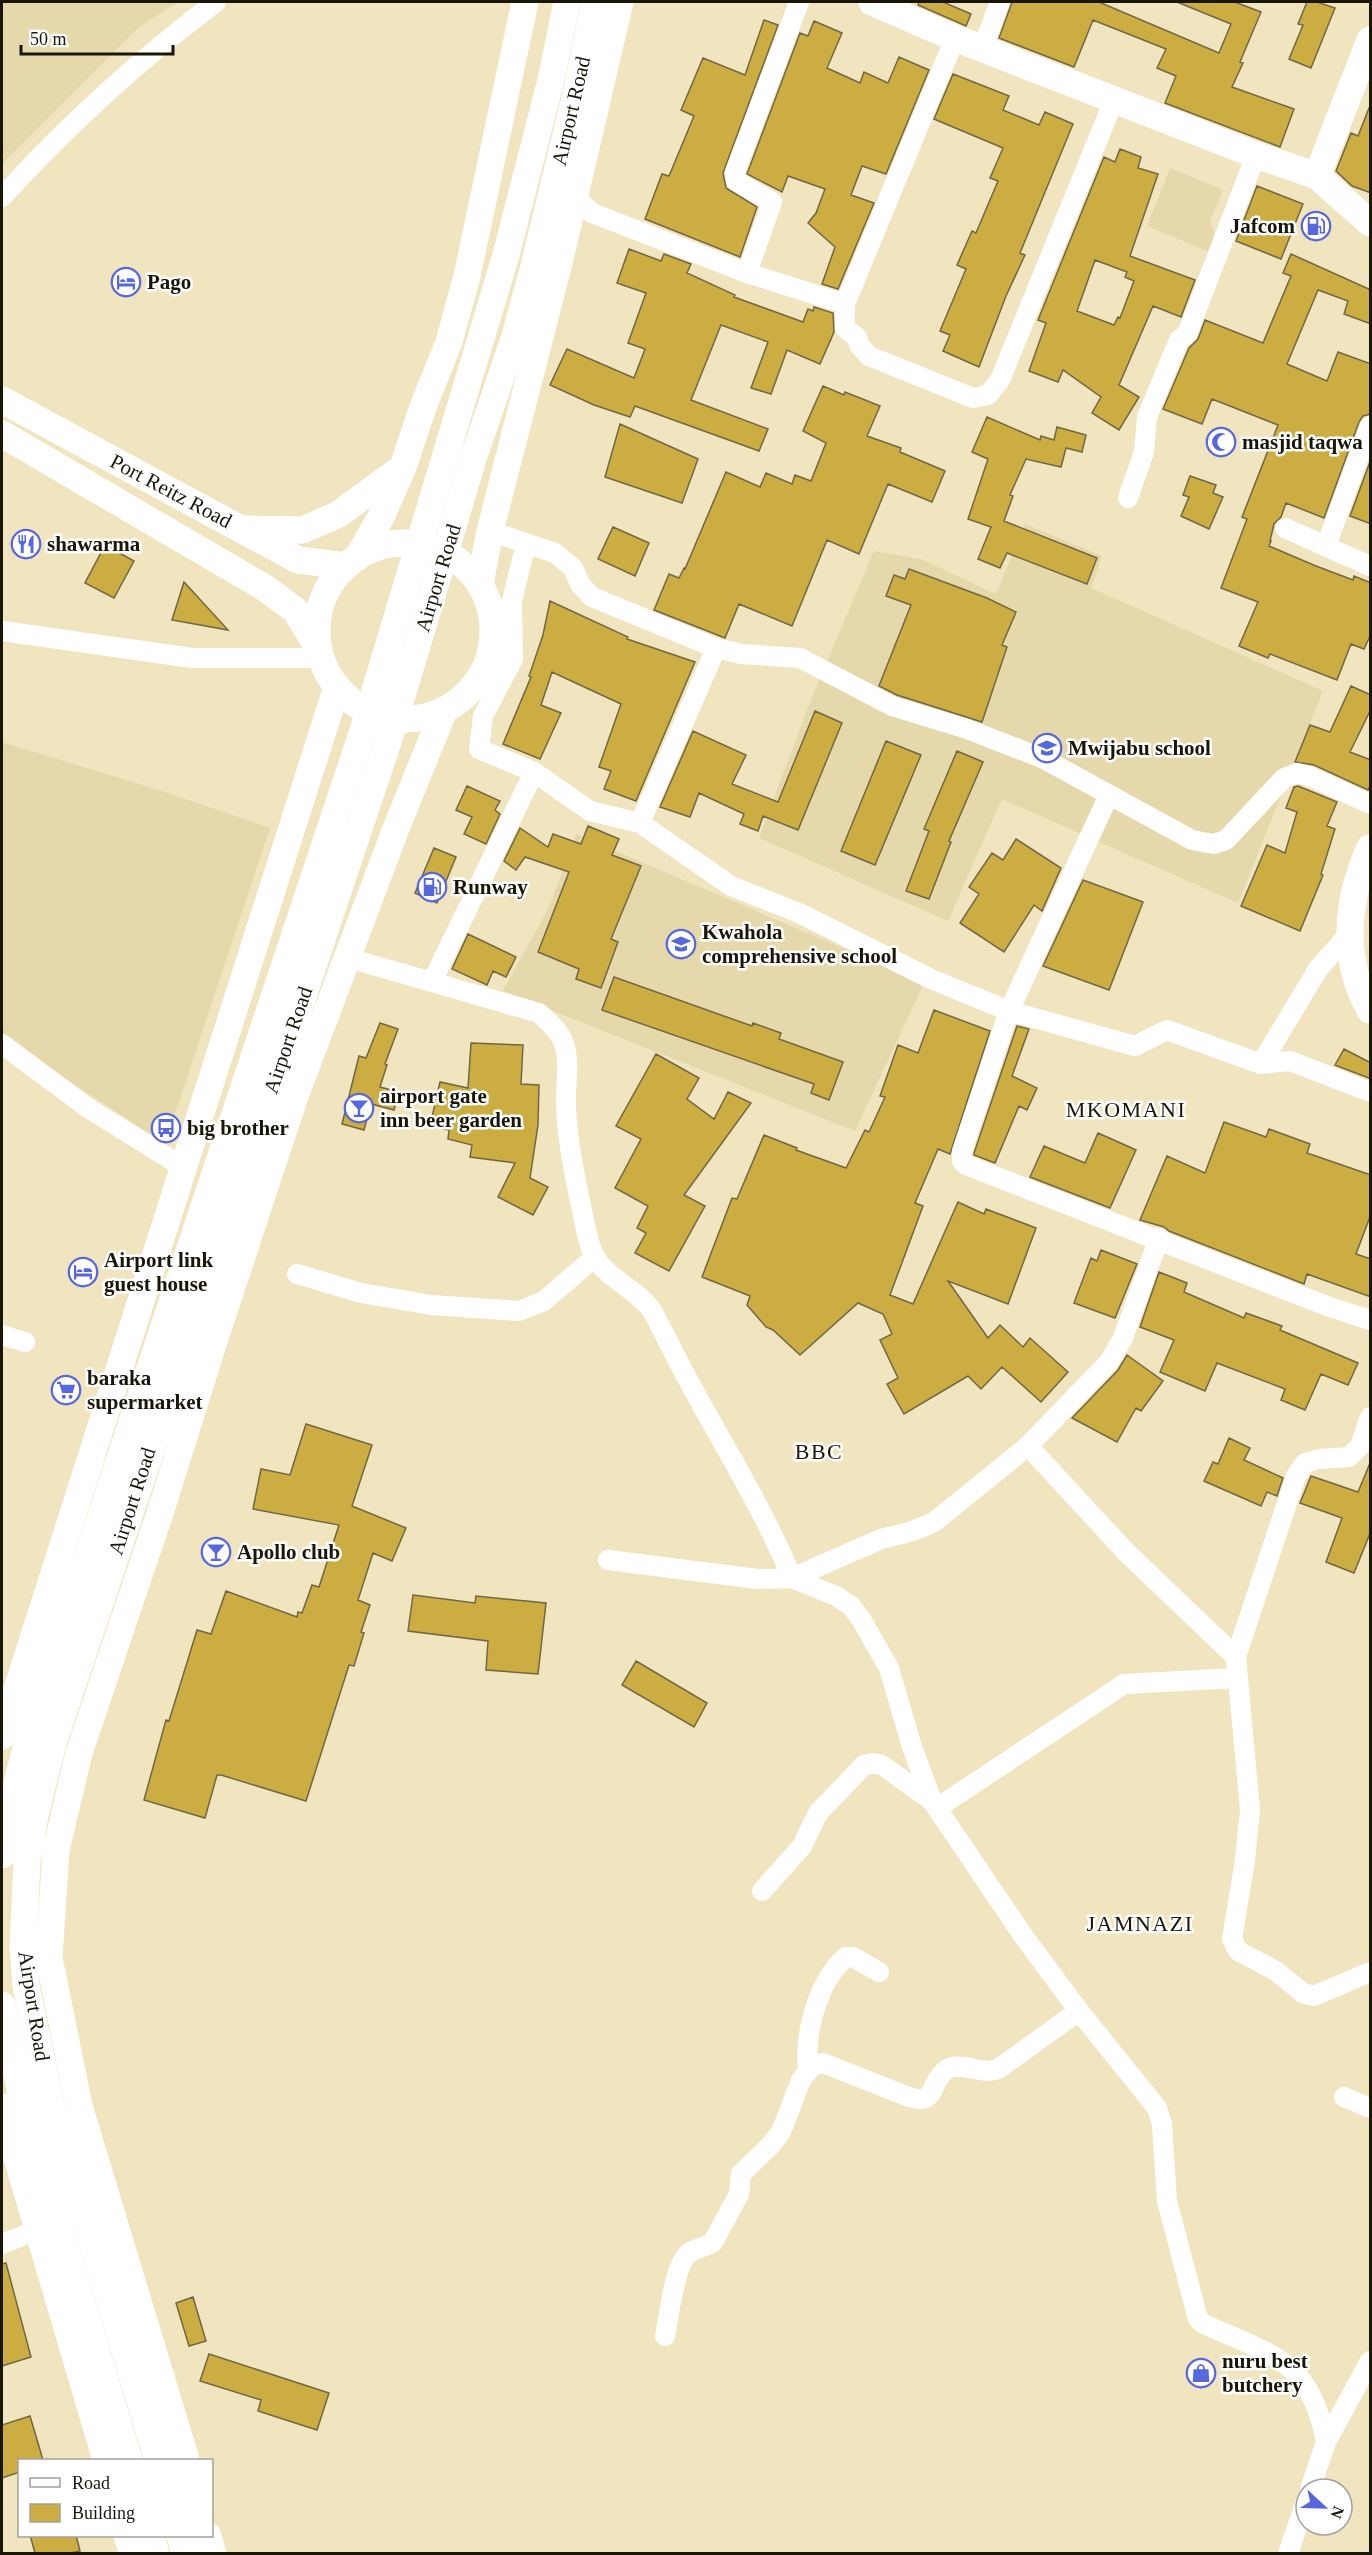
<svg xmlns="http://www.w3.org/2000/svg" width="1372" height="2555" font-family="'Times New Roman',serif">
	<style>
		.built { fill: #e5d8aa }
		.building { fill: #cbad41; stroke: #716745; stroke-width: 1.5; fill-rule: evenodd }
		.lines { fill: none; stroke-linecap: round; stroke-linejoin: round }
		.street { stroke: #fff; stroke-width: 20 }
		.secondary { stroke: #fff; stroke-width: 27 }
		.labels { text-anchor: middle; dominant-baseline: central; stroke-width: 5; stroke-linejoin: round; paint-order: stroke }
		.street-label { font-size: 21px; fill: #191507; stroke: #fff }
		.poi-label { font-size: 21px; font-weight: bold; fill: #191507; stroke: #fff; text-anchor: start }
		.neighbourhood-label { font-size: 22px; letter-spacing: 1.5px; fill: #191507; stroke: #fff }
	</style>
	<rect width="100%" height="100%" fill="#f0e5bf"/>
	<path class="built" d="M2,2H178L139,27L2,164Z
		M1170,168L1223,190L1210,221L1218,244L1214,254L1147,226Z
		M1025,524L1102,556L1091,588L1323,691L1238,903L1002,799L948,921L759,838L812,697L874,551L921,559L996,594Z
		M2,742L165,792L270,828L168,1135L155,1137L2,1037Z
		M576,834L924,983L855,1131L503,991L550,905Z"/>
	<path class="building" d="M919,2H943L971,14L966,26L918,5Z
		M1012,2H1099L1219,53L1231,24L1177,2H1235L1261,12L1240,62L1243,63L1232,87L1294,109L1280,147L1165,103L1176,76L1157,68L1166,49L1093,20L1074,67L999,38Z
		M1307,2H1317L1335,8L1311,68L1289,59L1303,25L1298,24Z
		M764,20L778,25L723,173L726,188L757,207L740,257L645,219L662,174L669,176L694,116L681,110L703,58L745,75Z
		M814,21L842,33L827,68L860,83L864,72L888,83L899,57L929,70L886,174L862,166L851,195L874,203L838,289L822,284L835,247L808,223L816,213L825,189L788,176L782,192L747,174L800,33L808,36Z
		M953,74L1009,96L1003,110L1039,125L1045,112L1073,124L1020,253L1025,255L1006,296L979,367L943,351L950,335L940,331L966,269L957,265L972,231L976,233L998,181L990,178L1003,148L934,119Z
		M1369,108H1371V193L1352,186L1336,171L1351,133L1358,136Z
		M1120,149L1141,157L1138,168L1158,174L1130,256L1195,280L1181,317L1153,306L1119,385L1139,397L1119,430L1092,413L1101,397L1063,370L1058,382L1029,371L1046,323L1038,320L1104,157L1115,162ZM1095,260L1127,272L1125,277L1134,281L1120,318L1118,317L1114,325L1077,311Z
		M1257,186L1303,204L1281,259L1236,241Z
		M629,249L661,261L664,254L691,264L687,273L735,295L734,297L803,322L808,309L813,311L814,307L833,313L834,332L820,364L787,350L771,394L751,388L768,342L721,325L691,400L768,429L759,451L635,406L630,417L594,405L550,385L567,349L634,378L645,349L628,343L646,293L617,283Z
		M1291,254L1371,290V324L1344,314L1348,301L1318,290L1287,364L1327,381L1338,352L1371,364V414L1363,416L1359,422L1324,518L1286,503L1281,517L1274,524L1270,541H1271L1269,546L1316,566L1353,580L1354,576L1371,583V634L1364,649L1351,644L1337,680L1270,654L1268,658L1239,646L1258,602L1221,588L1247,519L1242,517L1278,425L1212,399L1202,424L1163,409L1189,348L1198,339L1205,320L1263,343L1291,276L1283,273Z
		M823,386L844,395L845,392L880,406L867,436L901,448L900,452L945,471L932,502L888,484L859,554L827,540L792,626L739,604L725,638L654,610L669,574L679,578L684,568L685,569L726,472L760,487L766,473L792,484L795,475L811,481L826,443L803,431Z
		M987,417L1040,440L1041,436L1054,440L1057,427L1086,435L1082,452L1066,448L1061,467L1026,459L1010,495L1013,496L1004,521L1097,558L1087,584L1007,553L1000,568L978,559L991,527L968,519L988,459L972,452Z
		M620,424L698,459L682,503L605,477Z
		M1371,459V524L1350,516Z
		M1190,476L1216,485L1213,493L1223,497L1209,529L1181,516L1189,497L1183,495Z
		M613,527L649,543L635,576L598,559Z
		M105,545L134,561L114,598L85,583Z
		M909,569L987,598L1016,612L1002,645L1007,647L982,722L897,695L879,686L911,605L886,596L894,575L905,579Z
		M184,582L228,630L172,620Z
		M550,601L628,637L627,639L695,662L636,801L604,789L611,771L599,767L621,704L552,672L541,705L561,713L540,759L503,744L531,677L529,676L543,635Z
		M1351,686L1371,695V709L1350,752L1371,760V784L1368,790L1314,765L1295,762L1310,725L1330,732Z
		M815,711L842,723L798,830L763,816L758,831L740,824L744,814L699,793L690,817L660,807L693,731L746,755L732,784L778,802Z
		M886,741L921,755L875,865L841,851Z
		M957,751L983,762L949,841L951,842L929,899L906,891L929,831L924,829Z
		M467,786L500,801L495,810L500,814L486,844L464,834L472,817L456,810Z
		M1298,786L1337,802L1327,826L1335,829L1321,874L1323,875L1300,931L1241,906L1267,845L1285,853L1297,812L1286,808L1294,787Z
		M588,826L619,839L612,855L641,866L611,939L618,942L601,988L576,979L579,969L538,952L569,872L525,857L516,870L504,861L520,828L548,847L553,834L581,844Z
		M1016,839L1061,868L1042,911L1034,905L1004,952L960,923L979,894L969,887L992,853L1003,860Z
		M434,848L456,857L437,903L415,893Z
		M1083,880L1143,902L1109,990L1043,966Z
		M468,934L516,957L506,977L493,971L487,985L452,969Z
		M614,977L752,1026L753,1023L781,1033L779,1039L843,1062L829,1100L811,1093L814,1084L602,1010Z
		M934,1010L990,1031L950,1154L938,1149L915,1203L923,1206L890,1295L913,1304L958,1202L984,1214L986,1209L1036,1228L1008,1304L948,1281L988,1338L1000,1325L1023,1347L1030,1338L1068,1372L1041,1402L1002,1367L981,1389L968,1376L904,1414L887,1384L898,1378L880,1340L892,1334L883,1314L858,1303L800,1355L773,1330L766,1327L747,1305L750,1296L702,1277L732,1198L737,1199L764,1135L797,1148L796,1150L846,1168L865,1130L869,1132L885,1097L880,1096L898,1045L918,1053Z
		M380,1023L398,1029L385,1064L387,1065L380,1087L399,1092L394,1110L371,1104L364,1130L342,1124L359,1056L366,1058Z
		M1017,1026L1029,1029L1012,1076L1037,1088L1027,1110L1019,1106L995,1163L974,1155V1153Z
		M471,1043L523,1045L521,1084L539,1085L538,1125L530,1178L548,1187L533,1215L498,1197L515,1163L470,1157L472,1145L448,1139L449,1130L430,1126L440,1082L468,1088Z
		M1344,1049L1371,1063V1079L1335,1065Z
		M656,1054L699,1078L687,1099L714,1119L728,1092L751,1103L684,1195L705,1206L669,1271L635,1253L646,1233L637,1228L648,1206L615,1188L641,1139L616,1126Z
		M1224,1122L1266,1137L1269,1129L1310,1144L1307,1153L1371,1175V1214L1356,1254L1371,1259V1297L1307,1274L1304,1284L1169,1231L1164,1227L1140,1220L1167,1156L1205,1173Z
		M1098,1133L1136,1150L1110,1208L1030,1177L1044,1146L1085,1163Z
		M1101,1250L1137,1264L1115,1318L1074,1303L1091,1258L1097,1261Z
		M1159,1272L1187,1283L1184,1292L1244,1318L1246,1313L1282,1326L1280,1330L1358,1363L1348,1385L1321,1374L1305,1410L1281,1400L1285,1389L1217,1363L1205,1391L1160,1372L1174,1340L1140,1327Z
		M1127,1355L1163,1381L1141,1411L1136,1408L1117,1442L1072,1418L1118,1370Z
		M306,1424L372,1445L352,1506L406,1528L392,1561L373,1553L358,1600L370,1605L361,1632L364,1633L354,1666L349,1665L306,1801L221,1775H217L205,1818L144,1800L166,1720L169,1721L197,1630L211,1634L226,1591L297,1617L298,1612L302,1613L312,1585L319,1587L339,1525L253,1509L261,1469L290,1475Z
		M1229,1438L1250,1448L1244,1460L1283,1478L1277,1496L1267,1492L1261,1506L1204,1481L1213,1462L1218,1464Z
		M1370,1463L1371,1531L1354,1573L1326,1562L1342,1518L1300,1503L1311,1476L1358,1492Z
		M413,1595L475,1603L476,1596L546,1603L538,1674L486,1670L488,1641L408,1631Z
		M636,1661L707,1703L694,1727L622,1685Z
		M6,2263L31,2357L2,2366V2264Z
		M193,2297L206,2341L189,2346L176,2303Z
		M209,2354L329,2393L317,2430L258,2411L261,2400L200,2381Z
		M30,2416L43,2460H20V2472L2,2478V2425Z
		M30,2535H76L80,2551L71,2553H35Z"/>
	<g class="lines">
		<path class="street" d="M955,38L845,304V328L857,337L859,345L869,356L973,398L988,395L1000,380L1114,100
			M983,47L1000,2
			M574,196L592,213L747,273L845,304
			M2,197C67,126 139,60 216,2
			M747,273L772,202L736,181L735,172L799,2
			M1128,498L1144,452L1147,417L1179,340L1187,334L1191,324L1256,155
			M1285,528L1370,566
			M490,531L555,553L573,568L580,584L592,597L716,648L741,654L800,658L892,706L967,729L1044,759L1192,840L1214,844L1226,840L1284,778L1297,773L1309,776L1370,804
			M526,543L512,601L513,659L483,716L479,749L534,772L590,811L640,823L731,886L799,913L931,979L1009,1011L1135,1046L1167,1030L1261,1064L1290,1061L1370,1092
			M1326,546L1370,426
			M2,631L192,658H321
			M534,772L432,982L539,1013C548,1021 558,1030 563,1041C571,1061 565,1085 566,1105C567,1139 574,1172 581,1206C585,1222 586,1239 594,1255C606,1279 638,1289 653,1312C668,1341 682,1370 698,1398C731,1458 766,1515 792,1578L836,1596L851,1606L861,1619L889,1668L912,1747L932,1801L1024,1937L1079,2011L1157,2108L1162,2124L1167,2201L1198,2319L1204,2324C1272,2355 1311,2360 1326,2442
			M1109,795L1009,1011L962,1151V1161L966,1165L1327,1306L1370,1320
			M640,823L716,648
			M348,958L432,982
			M2,1044L88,1108L183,1167
			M1261,1064L1318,969L1350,933
			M297,1274L361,1293L431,1305L519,1311L544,1301L595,1257
			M2,1335L25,1342
			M1370,1417L1360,1446L1349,1457L1319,1459L1305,1463L1296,1476L1236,1657L1250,1810L1245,1860L1232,1939L1238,1951L1276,1971L1303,1993L1314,1996L1370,1972
			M1028,1446L1127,1553L1236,1657
			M608,1560L758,1579L792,1578L881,1539L913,1531L934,1522L1028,1446L1109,1362L1123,1338L1159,1238
			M937,1808L1124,1684L1236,1678
			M762,1891L802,1846L818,1813L864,1765L873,1763L882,1765L932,1801
			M808,2069C804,2033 818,1981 846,1957H853L879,1972
			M1344,2097L1370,2108
			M2,2244L37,2230
			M665,2336C669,2317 674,2266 688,2254C694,2248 705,2248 713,2242L739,2194L741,2174L770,2146L781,2132L801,2080L813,2065L823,2063L909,2097C938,2106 929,2082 946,2070C960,2060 982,2076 998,2069L1079,2011
			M1310,2489L1326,2442L1370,2361
			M1288,2554L1306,2501"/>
		<path class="secondary" d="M872,2L955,38L1256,155L1317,176L1370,223
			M1317,176L1370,40
			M2,400L298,560L346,566
			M2,434L265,588L295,610L319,649
			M245,529L303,530L339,514L399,470
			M317 631a88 88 0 1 1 176 0a88 88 0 1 1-176 0Z
			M358,557L382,515L403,467L423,407L449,342L467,276L525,2
			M480,584L490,531L559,263L620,2
			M1370,848C1346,900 1341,959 1370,1010
			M2,1736L337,687
			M2,1855L10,1810L28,1740L122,1452L362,734L506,255L551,80L567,2
			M2,2005L26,2117L129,2460
			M2,2107L106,2460
			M158,2460L52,2110L26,1986L23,1945L27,1861L35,1815L53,1743L388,742L474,456L515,336L534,266L578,86L595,2
			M186,2460L79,2106L49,1958L56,1850L79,1753L161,1510L214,1341L294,1099L395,831L444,710
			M127,2536L133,2554
			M151,2536L156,2554
			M180,2536L185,2554
			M208,2536L213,2554"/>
	</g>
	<defs>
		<g id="fuel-ring" transform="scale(1.5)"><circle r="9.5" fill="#fff" stroke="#5767de" stroke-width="1.5"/><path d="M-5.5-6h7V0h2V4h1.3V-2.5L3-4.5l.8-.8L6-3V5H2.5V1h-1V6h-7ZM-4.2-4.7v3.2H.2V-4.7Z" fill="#5767de"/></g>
		<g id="hotel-ring" transform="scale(1.5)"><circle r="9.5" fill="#fff" stroke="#5767de" stroke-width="1.5"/><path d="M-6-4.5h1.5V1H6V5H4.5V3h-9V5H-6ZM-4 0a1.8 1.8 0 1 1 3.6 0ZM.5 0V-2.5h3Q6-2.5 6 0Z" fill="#5767de"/></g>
		<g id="mosque-ring" transform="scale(1.5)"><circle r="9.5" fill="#fff" stroke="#5767de" stroke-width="1.5"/><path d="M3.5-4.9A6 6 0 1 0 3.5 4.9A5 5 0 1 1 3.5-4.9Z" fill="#5767de"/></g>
		<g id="restaurant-ring" transform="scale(1.5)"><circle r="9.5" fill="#fff" stroke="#5767de" stroke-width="1.5"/><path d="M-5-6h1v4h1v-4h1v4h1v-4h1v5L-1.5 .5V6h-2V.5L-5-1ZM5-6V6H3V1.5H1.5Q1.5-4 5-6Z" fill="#5767de"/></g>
		<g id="school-ring" transform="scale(1.5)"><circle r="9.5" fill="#fff" stroke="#5767de" stroke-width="1.5"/><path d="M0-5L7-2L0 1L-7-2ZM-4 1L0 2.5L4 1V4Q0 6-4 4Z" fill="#5767de"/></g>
		<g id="bar-ring" transform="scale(1.5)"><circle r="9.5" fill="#fff" stroke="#5767de" stroke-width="1.5"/><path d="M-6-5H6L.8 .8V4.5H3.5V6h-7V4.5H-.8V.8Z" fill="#5767de"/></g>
		<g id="bus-ring" transform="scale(1.5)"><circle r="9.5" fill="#fff" stroke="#5767de" stroke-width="1.5"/><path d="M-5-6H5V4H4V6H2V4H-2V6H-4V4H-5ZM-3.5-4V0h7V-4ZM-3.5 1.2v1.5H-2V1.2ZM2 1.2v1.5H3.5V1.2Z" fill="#5767de"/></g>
		<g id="supermarket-ring" transform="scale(1.5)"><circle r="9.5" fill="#fff" stroke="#5767de" stroke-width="1.5"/><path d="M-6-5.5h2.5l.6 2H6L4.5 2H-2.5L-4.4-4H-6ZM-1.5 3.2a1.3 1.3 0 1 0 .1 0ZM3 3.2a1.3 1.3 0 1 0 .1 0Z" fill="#5767de"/></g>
		<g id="shop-ring" transform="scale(1.5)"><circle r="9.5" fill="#fff" stroke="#5767de" stroke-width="1.5"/><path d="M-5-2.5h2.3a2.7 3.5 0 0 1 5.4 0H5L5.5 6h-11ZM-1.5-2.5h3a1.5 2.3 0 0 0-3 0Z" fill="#5767de"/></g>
	</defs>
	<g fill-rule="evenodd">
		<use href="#fuel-ring" x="1316" y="226"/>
		<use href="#hotel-ring" x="126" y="282"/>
		<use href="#mosque-ring" x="1221" y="442"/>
		<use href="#restaurant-ring" x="26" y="544"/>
		<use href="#school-ring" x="1047" y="748"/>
		<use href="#fuel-ring" x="432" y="887"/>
		<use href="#school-ring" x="681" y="944"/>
		<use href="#bar-ring" x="359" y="1108"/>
		<use href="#bus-ring" x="166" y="1128"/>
		<use href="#hotel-ring" x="83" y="1272"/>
		<use href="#supermarket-ring" x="66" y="1390"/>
		<use href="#bar-ring" x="216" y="1552"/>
		<use href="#shop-ring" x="1201" y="2373"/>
	</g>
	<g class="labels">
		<g class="street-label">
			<text transform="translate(571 111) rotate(-77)">Airport Road</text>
			<text transform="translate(171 491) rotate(28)">Port Reitz Road</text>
			<text transform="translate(438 578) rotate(-73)">Airport Road</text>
			<text transform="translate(288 1040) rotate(-71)">Airport Road</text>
			<text transform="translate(132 1501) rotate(-72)">Airport Road</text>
			<text transform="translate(34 2006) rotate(81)">Airport Road</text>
		</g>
		<g class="poi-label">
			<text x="1295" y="226" text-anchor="end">Jafcom</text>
			<text x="147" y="282">Pago</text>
			<text x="1242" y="442">masjid taqwa</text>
			<text x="47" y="544">shawarma</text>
			<text x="1068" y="748">Mwijabu school</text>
			<text x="453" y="887">Runway</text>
			<text x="702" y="932">Kwahola<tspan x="702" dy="24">comprehensive school</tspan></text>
			<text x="380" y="1096">airport gate<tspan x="380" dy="24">inn beer garden</tspan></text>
			<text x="187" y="1128">big brother</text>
			<text x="104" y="1260">Airport link<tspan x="104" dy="24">guest house</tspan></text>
			<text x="87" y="1378">baraka<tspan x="87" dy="24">supermarket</tspan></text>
			<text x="237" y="1552">Apollo club</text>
			<text x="1222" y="2361">nuru best<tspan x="1222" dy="24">butchery</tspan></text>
		</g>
		<g class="neighbourhood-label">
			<text x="1126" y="1109">MKOMANI</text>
			<text x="819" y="1451">BBC</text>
			<text x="1140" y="1923">JAMNAZI</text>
		</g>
	</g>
	<rect width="1372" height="2555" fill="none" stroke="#191507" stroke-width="6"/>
	<rect x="18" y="2459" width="195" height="78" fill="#ffffff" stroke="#a3a19c" stroke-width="1.5"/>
	<rect x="30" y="2478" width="30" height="9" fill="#ffffff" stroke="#a3a19c" stroke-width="1.5"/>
	<text x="72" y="2489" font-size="18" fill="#191507">Road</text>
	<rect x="30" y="2504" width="30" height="18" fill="#cbad41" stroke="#a3a19c" stroke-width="1.5"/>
	<text x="72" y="2519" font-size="18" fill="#191507">Building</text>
	<g transform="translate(1324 2507) rotate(112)"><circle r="28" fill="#ffffff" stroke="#a3a19c" stroke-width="1.5"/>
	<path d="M0-4.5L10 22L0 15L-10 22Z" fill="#5767de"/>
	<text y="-9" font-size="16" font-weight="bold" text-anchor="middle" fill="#191507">N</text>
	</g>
	<path d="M21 45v9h152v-9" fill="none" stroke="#191507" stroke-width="3"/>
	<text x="30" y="45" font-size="18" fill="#191507" stroke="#ffffff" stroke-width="4.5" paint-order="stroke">50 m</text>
</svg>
